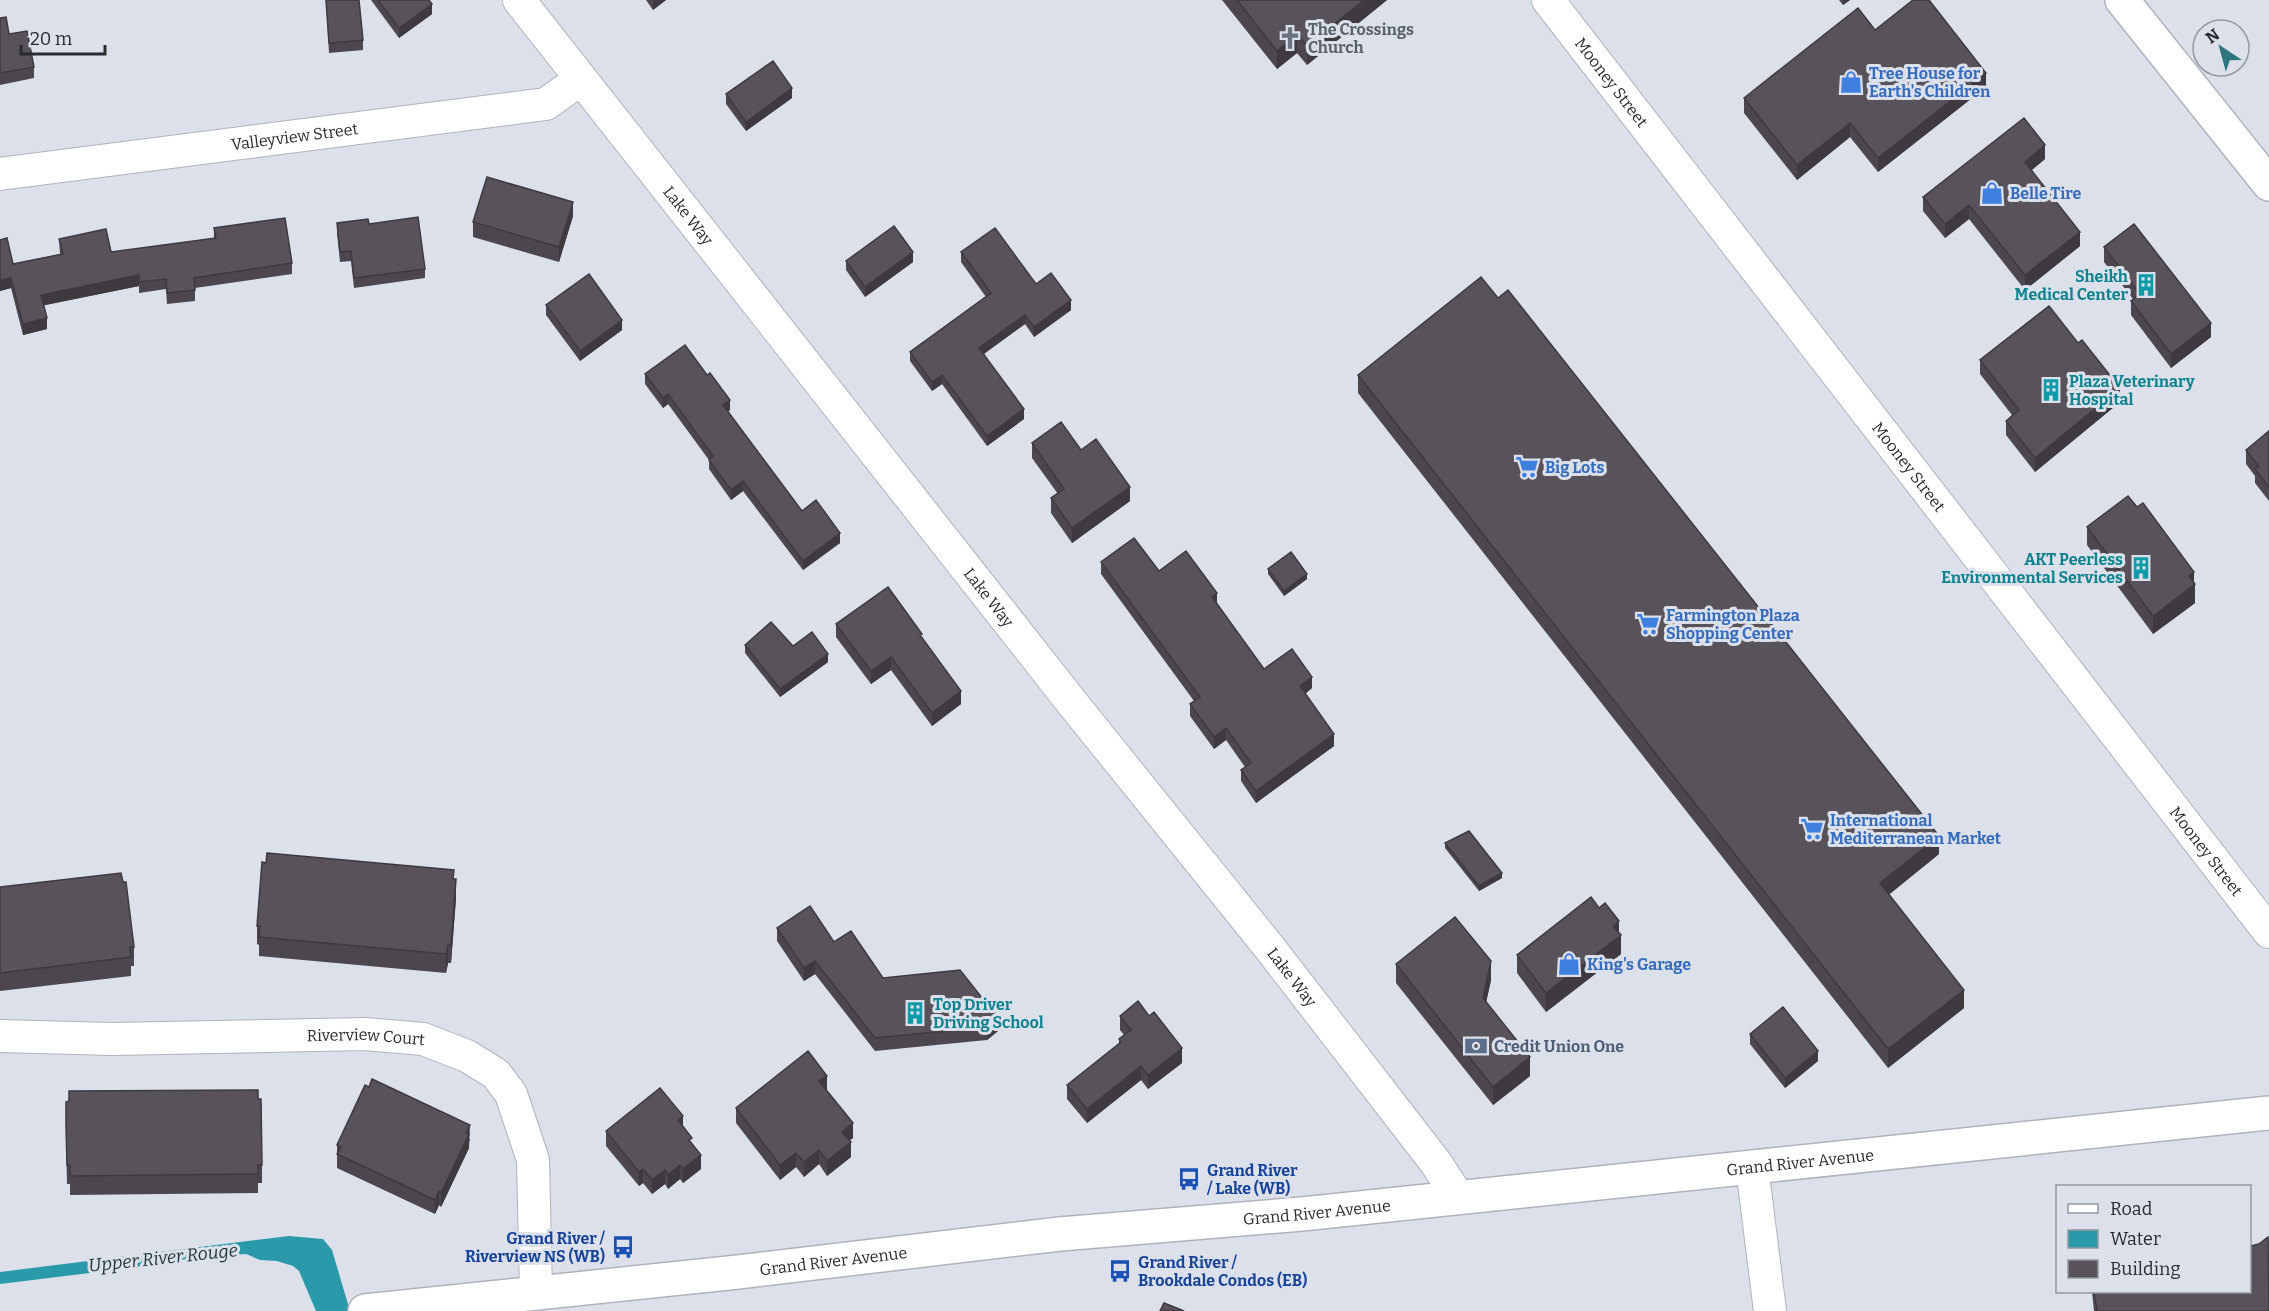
<svg xmlns="http://www.w3.org/2000/svg" width="2269" height="1311" font-family="Bitter,serif">
	<style>
		.water { fill: #2a99aa }
		.lines { fill: none; stroke-linecap: round; stroke-linejoin: round }
		.minor-casing { stroke: #afb3bd; stroke-width: 34 }
		.major-casing { stroke: #afb3bd; stroke-width: 36 }
		.minor { stroke: #fff; stroke-width: 32 }
		.major { stroke: #fff; stroke-width: 33 }
		.wall { fill: #4c474e }
		.shaded-wall { fill: #3e3a40 }
		.building { fill: #58535b; stroke: #3e3a40; stroke-width: 1.5 }
		.labels { text-anchor: middle; dominant-baseline: central; stroke-width: 6; stroke-linejoin: round; paint-order: stroke }
		.worship-label { font-size: 16px; font-weight: bold; fill: #5b616d; stroke: #dbe0ea; text-anchor: start }
		.shop-label { font-size: 16px; font-weight: bold; fill: #366cbe; stroke: #dbe0ea; text-anchor: start }
		.street-label { font-size: 16px; fill: #2a2b2f; stroke: #dbe0ea }
		.culture-label { font-size: 16px; font-weight: bold; fill: #0d838f; stroke: #dbe0ea; text-anchor: end }
		.service-label { font-size: 16px; font-weight: bold; fill: #4e5e75; stroke: #dbe0ea; text-anchor: start }
		.transit-label { font-size: 16px; font-weight: bold; fill: #164399; stroke: #dbe0ea; text-anchor: start }
		.water-label { font-size: 18px; font-style: italic; fill: #1d3539; stroke: #dbe0ea }
	</style>
	<rect width="100%" height="100%" fill="#dbe0ea"/>
	<path class="water" d="M289,1236L323,1239L332,1250L350,1311H316L299,1271L293,1266L277,1261L260,1260L246,1254L200,1257L122,1269L0,1284V1272Z"/>
	<g class="lines">
		<g class="minor-casing">
			<g id="minor">
				<path id="s1" d="M519,0L1073,704L1269,947L1436,1163L1458,1197"/>
				<path id="s2" d="M1548,0L2269,932"/>
				<path id="s3" d="M0,174L546,104L581,79"/>
				<path id="s4" d="M0,1036L113,1039L365,1034L423,1039L467,1056L496,1074L511,1094L533,1160L536,1292"/>
				<path d="M1752,1167L1770,1311"/>
			</g>
		</g>
		<g class="major-casing">
			<g id="major">
				<path d="M2122,0L2269,184"/>
				<path id="s5" d="M365,1311L738,1272L1060,1234L1302,1214L2269,1113"/>
			</g>
		</g>
		<use href="#minor" class="minor"/>
		<use href="#major" class="major"/>
	</g>
	<path class="wall" d="M326,0L363,40V50L329,53Z
		M371,0H429L432,14L399,38Z
		M646,0H666L653,10Z
		M1222,0H1387L1307,65L1297,53L1277,69Z
		M1839,0H1850L1843,5Z
		M0,18L9,34L34,67V78L0,85Z
		M1875,30L1986,87L1878,172L1850,137L1797,180L1744,113V98Z
		M726,94L792,98L746,131L726,104Z
		M2045,159L2031,170L2080,246L2025,290L1969,219L1945,238L1923,211V197Z
		M573,216L559,262L473,237V222Z
		M337,223L369,224L425,269V278L354,288L351,261L340,262L337,233Z
		M214,228L292,263V274L195,288V301L167,304L166,289L139,293V286L44,305L47,329L23,335L11,288L0,291V240L13,264L60,254L59,239L111,252L214,239Z
		M2104,247L2211,337L2171,368L2131,315V301L2133,299L2104,262Z
		M961,252L1036,284L1071,310L1034,337L1025,324L984,354L1024,419L987,446L942,384L932,391L910,361V352L986,297L961,262Z
		M846,261L913,262L865,297L846,270Z
		M546,305L622,330L580,361L546,315Z
		M1980,360L2120,402L2035,472L2006,435V421L2012,415L1980,374Z
		M645,374L730,410L728,411L802,511L840,543L803,570L743,491L731,500L709,469V460L668,404L663,408L645,384Z
		M1358,375L1939,854L1889,894L1964,1008L1888,1068L1358,393Z
		M2269,431V501L2255,483V476L2246,464V450Z
		M1032,443L1081,450L1130,501L1072,543L1051,513V498L1058,494L1032,458Z
		M2087,527L2194,583L2195,603L2153,634L2087,545Z
		M1101,562L1159,571L1217,603L1264,669L1312,688L1305,694L1334,746L1256,803L1241,781V770L1245,767L1226,740L1214,749L1190,716V704L1194,701L1101,574Z
		M1268,569L1307,579L1284,596L1268,574Z
		M836,624L922,638L961,704L932,726L891,670L871,684L836,637Z
		M745,645L793,646L828,662L780,697L745,653Z
		M1445,843L1502,878L1479,891L1445,848Z
		M454,879L456,898L451,963H448L446,973L259,956V945L257,944V926Z
		M0,887L134,947V966H131V976L0,991Z
		M777,928L834,942L883,978L998,1031L987,1040L875,1051L815,974L804,981L777,941Z
		M1619,933L1621,954L1546,1012L1517,973V955Z
		M1396,964L1491,980L1486,1002L1530,1076L1493,1105L1396,983Z
		M1120,1016L1182,1063L1148,1089L1141,1080L1087,1123L1067,1099V1085L1119,1044V1039L1124,1035L1120,1030Z
		M1750,1034L1818,1061L1785,1088L1750,1044Z
		M826,1090L853,1138L849,1140L851,1157L827,1176L819,1164L804,1177L796,1167L780,1180L736,1123V1108Z
		M683,1127L692,1144L701,1169L683,1183L680,1179L668,1189L665,1184L652,1194L643,1183L639,1186L606,1146V1131Z
		M470,1139L469,1142V1148L441,1207L439,1205L435,1214L337,1168V1145Z
		M66,1143L262,1165V1183H258V1193L70,1195V1184H67Z
		M2259,1244L2269,1311H2094L2092,1292H2250Z"/>
	<path class="shaded-wall" d="M653,0H666L653,10Z
		M1364,0H1387L1307,65V46Z
		M1843,0H1850L1843,5Z
		M432,4V14L399,38V28Z
		M1297,34V53L1277,69V51Z
		M1986,73V87L1878,172V158Z
		M792,88V98L746,131V122Z
		M1850,123V137L1797,180V165Z
		M2045,145V159L2025,176V162Z
		M573,202V216L559,262V247Z
		M1969,205V219L1945,238V224Z
		M2080,232V246L2025,290V275Z
		M913,252V262L865,297V287Z
		M139,275V286L41,306V295Z
		M11,278V288L0,291V280Z
		M1071,300V310L1034,337V327Z
		M1025,315V324L979,357V348Z
		M47,318V329L23,335V324Z
		M622,320V330L580,361V351Z
		M2211,323V337L2171,368V354Z
		M942,375V384L932,391V382Z
		M2120,388V402L2035,472V458Z
		M668,394V404L663,408V398Z
		M730,400V410L723,414V405Z
		M1024,409V419L987,446V436Z
		M743,481V491L731,500V490Z
		M1130,487V501L1072,543V528Z
		M840,533V543L803,570V561Z
		M2194,572V585L2195,584V603L2153,634V616L2189,576Z
		M1307,574V579L1284,596V591Z
		M1217,593V605L1212,597Z
		M828,654V662L780,697V689Z
		M891,657V670L871,684V671Z
		M1312,677V688L1300,698V686Z
		M961,691V704L932,726V713Z
		M1226,728V740L1214,749V737Z
		M1334,734V746L1256,803V791Z
		M1939,836V854L1880,902V883Z
		M1502,873V878L1479,891V886Z
		M456,879V898L451,963V945Z
		M1619,921V937L1621,935V954L1546,1012V993Z
		M448,945V963L446,973V954Z
		M815,961V974L804,981V968Z
		M1491,961V980L1483,1017V998Z
		M1964,990V1008L1888,1068V1049Z
		M998,1018V1031L987,1040V1027Z
		M1182,1048V1063L1148,1089V1075Z
		M1818,1051V1061L1785,1088V1078Z
		M1530,1057V1076L1493,1105V1087Z
		M1141,1066V1080L1087,1123V1109Z
		M827,1076V1090L819,1096V1081Z
		M683,1116V1131L678,1120Z
		M853,1123V1138L842,1146V1132Z
		M470,1125L469,1148L441,1207V1193Z
		M851,1142V1157L827,1176V1161Z
		M819,1150V1164L804,1177V1162Z
		M796,1153V1167L780,1180V1165Z
		M701,1155V1169L683,1183V1169Z
		M680,1165V1179L668,1189V1175Z
		M643,1169V1183L639,1186V1172Z
		M665,1170V1184L652,1194V1180Z
		M439,1191V1205L435,1214V1200Z"/>
	<path class="building" d="M326,0H359L363,40L329,43Z
		M378,0H429L432,4L399,28Z
		M1237,0H1364L1307,46L1297,34L1277,51Z
		M1913,0H1929L1986,73L1878,158L1850,123L1797,165L1744,98L1858,8L1875,30Z
		M6,17L9,34L27,31L34,67L0,73V18Z
		M773,61L792,88L746,122L726,94Z
		M2024,118L2045,145L2025,162L2080,232L2025,275L1969,205L1945,224L1923,197Z
		M487,177L573,202L559,247L473,222Z
		M418,217L425,269L354,278L351,251L340,252L337,223L368,219L369,224Z
		M285,218L292,263L194,278L195,290L167,293L166,279L139,282V275L41,295L47,318L23,324L11,278L0,280V240L7,238L13,264L63,254L59,239L106,229L111,252L216,238L214,228Z
		M2134,224L2211,323L2171,354L2131,301L2140,294L2104,247Z
		M894,226L913,252L865,287L846,261Z
		M995,228L1036,284L1051,273L1071,300L1034,327L1025,315L979,348L1024,409L987,436L942,375L932,382L910,352L991,293L961,252Z
		M589,274L622,320L580,351L546,305Z
		M1481,277L1498,298L1508,290L1939,836L1880,883L1964,990L1888,1049L1358,375Z
		M2049,306L2078,343L2082,340L2120,388L2035,458L2006,421L2019,410L1980,360Z
		M685,345L707,375L710,373L730,400L723,405L802,511L816,500L840,533L803,561L743,481L731,490L709,460L713,456L668,394L663,398L645,374Z
		M1061,422L1081,450L1096,439L1130,487L1072,528L1051,498L1064,489L1032,443Z
		M2269,431V487L2255,469L2259,467L2246,450Z
		M2128,496L2137,507L2143,503L2194,572L2189,576L2195,584L2153,616L2087,527Z
		M1134,538L1159,571L1186,551L1217,593L1212,597L1264,669L1292,649L1312,677L1300,686L1334,734L1256,791L1241,770L1251,763L1226,728L1214,737L1190,704L1200,697L1101,562Z
		M1291,552L1307,574L1284,591L1268,569Z
		M888,587L922,634L920,635L961,691L932,713L891,657L871,671L836,624Z
		M771,622L793,646L812,632L828,654L780,689L745,645Z
		M1469,831L1502,873L1479,886L1445,843Z
		M267,853L454,870L453,879H456L451,945H448L446,954L259,937L260,926H257L262,862L266,863Z
		M121,873L123,882H126L134,947H130L131,957L0,973V887Z
		M1591,897L1599,908L1605,903L1619,921L1613,926L1621,935L1546,993L1517,955Z
		M810,906L834,942L851,931L883,978L960,970L998,1018L987,1027L875,1038L815,961L804,968L777,928Z
		M1455,917L1491,961L1483,998L1530,1057L1493,1087L1396,964Z
		M1138,1001L1149,1016L1154,1012L1182,1048L1148,1075L1141,1066L1087,1109L1067,1085L1121,1042L1119,1039L1131,1030L1120,1016Z
		M1783,1007L1818,1051L1785,1078L1750,1034Z
		M808,1051L827,1076L819,1081L853,1123L842,1132L851,1142L827,1161L819,1150L804,1162L796,1153L780,1165L736,1108Z
		M372,1079L470,1125L466,1133L469,1134L441,1193L439,1191L435,1200L337,1154L341,1147L337,1145L365,1085L369,1087Z
		M660,1088L683,1116L678,1120L692,1138L689,1140L701,1155L683,1169L680,1165L668,1175L665,1170L652,1180L643,1169L639,1172L606,1131Z
		M258,1090V1099H261L262,1165H258V1174L70,1176V1165H67L66,1125V1102L69,1101V1091Z
		M2268,1237L2269,1311H2097L2094,1292H2250V1246L2259,1244Z
		M1164,1303L1184,1311H1160Z"/>
	<defs>
		<g id="church-bare" transform="scale(1.8)"><path d="M-1.2-6h2.4v3.5h3.3v2.4h-3.3V6h-2.4V-.1h-3.3v-2.4h3.3Z" fill="#6b7280" stroke="#dbe0ea" stroke-width="2.5" paint-order="stroke"/></g>
		<g id="shop-bare" transform="scale(1.8)"><path d="M-5-2.5h2.3a2.7 3.5 0 0 1 5.4 0H5L5.5 6h-11ZM-1.5-2.5h3a1.5 2.3 0 0 0-3 0Z" fill="#3f7fe0" stroke="#dbe0ea" stroke-width="2.5" paint-order="stroke"/></g>
		<g id="building-bare" transform="scale(1.8)"><path d="M-4-6H4V6H1V3H-1V6H-4ZM-2.5-4.3h1.7v1.8h-1.7ZM.8-4.3h1.7v1.8H.8ZM-2.5-1h1.7V.8h-1.7ZM.8-1h1.7V.8H.8Z" fill="#0f9aa8" stroke="#dbe0ea" stroke-width="2.5" paint-order="stroke"/></g>
		<g id="supermarket-bare" transform="scale(1.8)"><path d="M-6-5.5h2.5l.6 2H6L4.5 2H-2.5L-4.4-4H-6ZM-1.5 3.2a1.3 1.3 0 1 0 .1 0ZM3 3.2a1.3 1.3 0 1 0 .1 0Z" fill="#3f7fe0" stroke="#dbe0ea" stroke-width="2.5" paint-order="stroke"/></g>
		<g id="bank-bare" transform="scale(1.8)"><path d="M-6-4H6V4H-6ZM0-2.3a2.3 2.3 0 1 0 0 4.6a2.3 2.3 0 1 0 0-4.6Z" fill="#5c6f8a" stroke="#dbe0ea" stroke-width="2.5" paint-order="stroke"/></g>
		<g id="bus-bare" transform="scale(1.8)"><path d="M-5-6H5V4H4V6H2V4H-2V6H-4V4H-5ZM-3.5-4V0h7V-4ZM-3.5 1.2v1.5H-2V1.2ZM2 1.2v1.5H3.5V1.2Z" fill="#1a4fb4" stroke="#dbe0ea" stroke-width="2.5" paint-order="stroke"/></g>
	</defs>
	<g fill-rule="evenodd">
		<use href="#church-bare" x="1290" y="38"/>
		<use href="#shop-bare" x="1851" y="82"/>
		<use href="#shop-bare" x="1992" y="193"/>
		<use href="#building-bare" x="2146" y="285"/>
		<use href="#building-bare" x="2051" y="390"/>
		<use href="#supermarket-bare" x="1527" y="467"/>
		<use href="#building-bare" x="2141" y="568"/>
		<use href="#supermarket-bare" x="1648" y="624"/>
		<use href="#supermarket-bare" x="1812" y="829"/>
		<use href="#shop-bare" x="1569" y="964"/>
		<use href="#building-bare" x="915" y="1013"/>
		<use href="#bank-bare" x="1476" y="1046"/>
		<use href="#bus-bare" x="1189" y="1179"/>
		<use href="#bus-bare" x="623" y="1247"/>
		<use href="#bus-bare" x="1120" y="1271"/>
	</g>
	<g class="labels">
		<g class="worship-label">
			<text x="1308" y="29">The Crossings<tspan x="1308" dy="18">Church</tspan></text>
		</g>
		<g class="shop-label">
			<text x="1869" y="73">Tree House for<tspan x="1869" dy="18">Earth's Children</tspan></text>
			<text x="2010" y="193">Belle Tire</text>
			<text x="1545" y="467">Big Lots</text>
			<text x="1666" y="615">Farmington Plaza<tspan x="1666" dy="18">Shopping Center</tspan></text>
			<text x="1830" y="820">International<tspan x="1830" dy="18">Mediterranean Market</tspan></text>
			<text x="1587" y="964">King's Garage</text>
		</g>
		<g class="street-label">
			<text stroke="none"><textPath href="#s2" startOffset="104">Mooney Street</textPath></text>
			<text stroke="none"><textPath href="#s3" startOffset="297">Valleyview Street</textPath></text>
			<text stroke="none"><textPath href="#s1" startOffset="274">Lake Way</textPath></text>
			<text stroke="none"><textPath href="#s2" startOffset="590">Mooney Street</textPath></text>
			<text stroke="none"><textPath href="#s1" startOffset="760">Lake Way</textPath></text>
			<text stroke="none"><textPath href="#s2" startOffset="1076">Mooney Street</textPath></text>
			<text stroke="none"><textPath href="#s1" startOffset="1246">Lake Way</textPath></text>
			<text stroke="none"><textPath href="#s4" startOffset="366">Riverview Court</textPath></text>
			<text stroke="none"><textPath href="#s5" startOffset="1443">Grand River Avenue</textPath></text>
			<text stroke="none"><textPath href="#s5" startOffset="957">Grand River Avenue</textPath></text>
			<text stroke="none"><textPath href="#s5" startOffset="471">Grand River Avenue</textPath></text>
		</g>
		<g class="culture-label">
			<text x="2128" y="276">Sheikh<tspan x="2128" dy="18">Medical Center</tspan></text>
			<text x="2069" y="381" text-anchor="start">Plaza Veterinary<tspan x="2069" dy="18">Hospital</tspan></text>
			<text x="2123" y="559">AKT Peerless<tspan x="2123" dy="18">Environmental Services</tspan></text>
			<text x="933" y="1004" text-anchor="start">Top Driver<tspan x="933" dy="18">Driving School</tspan></text>
		</g>
		<g class="service-label">
			<text x="1494" y="1046">Credit Union One</text>
		</g>
		<g class="transit-label">
			<text x="1207" y="1170">Grand River<tspan x="1207" dy="18">/ Lake (WB)</tspan></text>
			<text x="605" y="1238" text-anchor="end">Grand River /<tspan x="605" dy="18">Riverview NS (WB)</tspan></text>
			<text x="1138" y="1262">Grand River /<tspan x="1138" dy="18">Brookdale Condos (EB)</tspan></text>
		</g>
		<g class="water-label">
			<text transform="translate(163 1258) rotate(-6)">Upper River Rouge</text>
		</g>
	</g>
	<rect x="2056" y="1185" width="195" height="108" fill="#dbe0ea" stroke="#94989f" stroke-width="1.5"/>
	<rect x="2068" y="1204" width="30" height="9" fill="#ffffff" stroke="#94989f" stroke-width="1.5"/>
	<text x="2110" y="1215" font-size="18" fill="#2a2b2f">Road</text>
	<rect x="2068" y="1230" width="30" height="18" fill="#2a99aa" stroke="#94989f" stroke-width="1.5"/>
	<text x="2110" y="1245" font-size="18" fill="#2a2b2f">Water</text>
	<rect x="2068" y="1260" width="30" height="18" fill="#58535b" stroke="#94989f" stroke-width="1.5"/>
	<text x="2110" y="1275" font-size="18" fill="#2a2b2f">Building</text>
	<g transform="translate(2221 48) rotate(324)"><circle r="28" fill="#dbe0ea" stroke="#94989f" stroke-width="1.5"/>
	<path d="M0-4.5L10 22L0 15L-10 22Z" fill="#2d767d"/>
	<text y="-9" font-size="16" font-weight="bold" text-anchor="middle" fill="#2a2b2f">N</text>
	</g>
	<path d="M21 45v9h84v-9" fill="none" stroke="#2a2b2f" stroke-width="3"/>
	<text x="30" y="45" font-size="18" fill="#2a2b2f" stroke="#dbe0ea" stroke-width="4.5" paint-order="stroke">20 m</text>
</svg>
